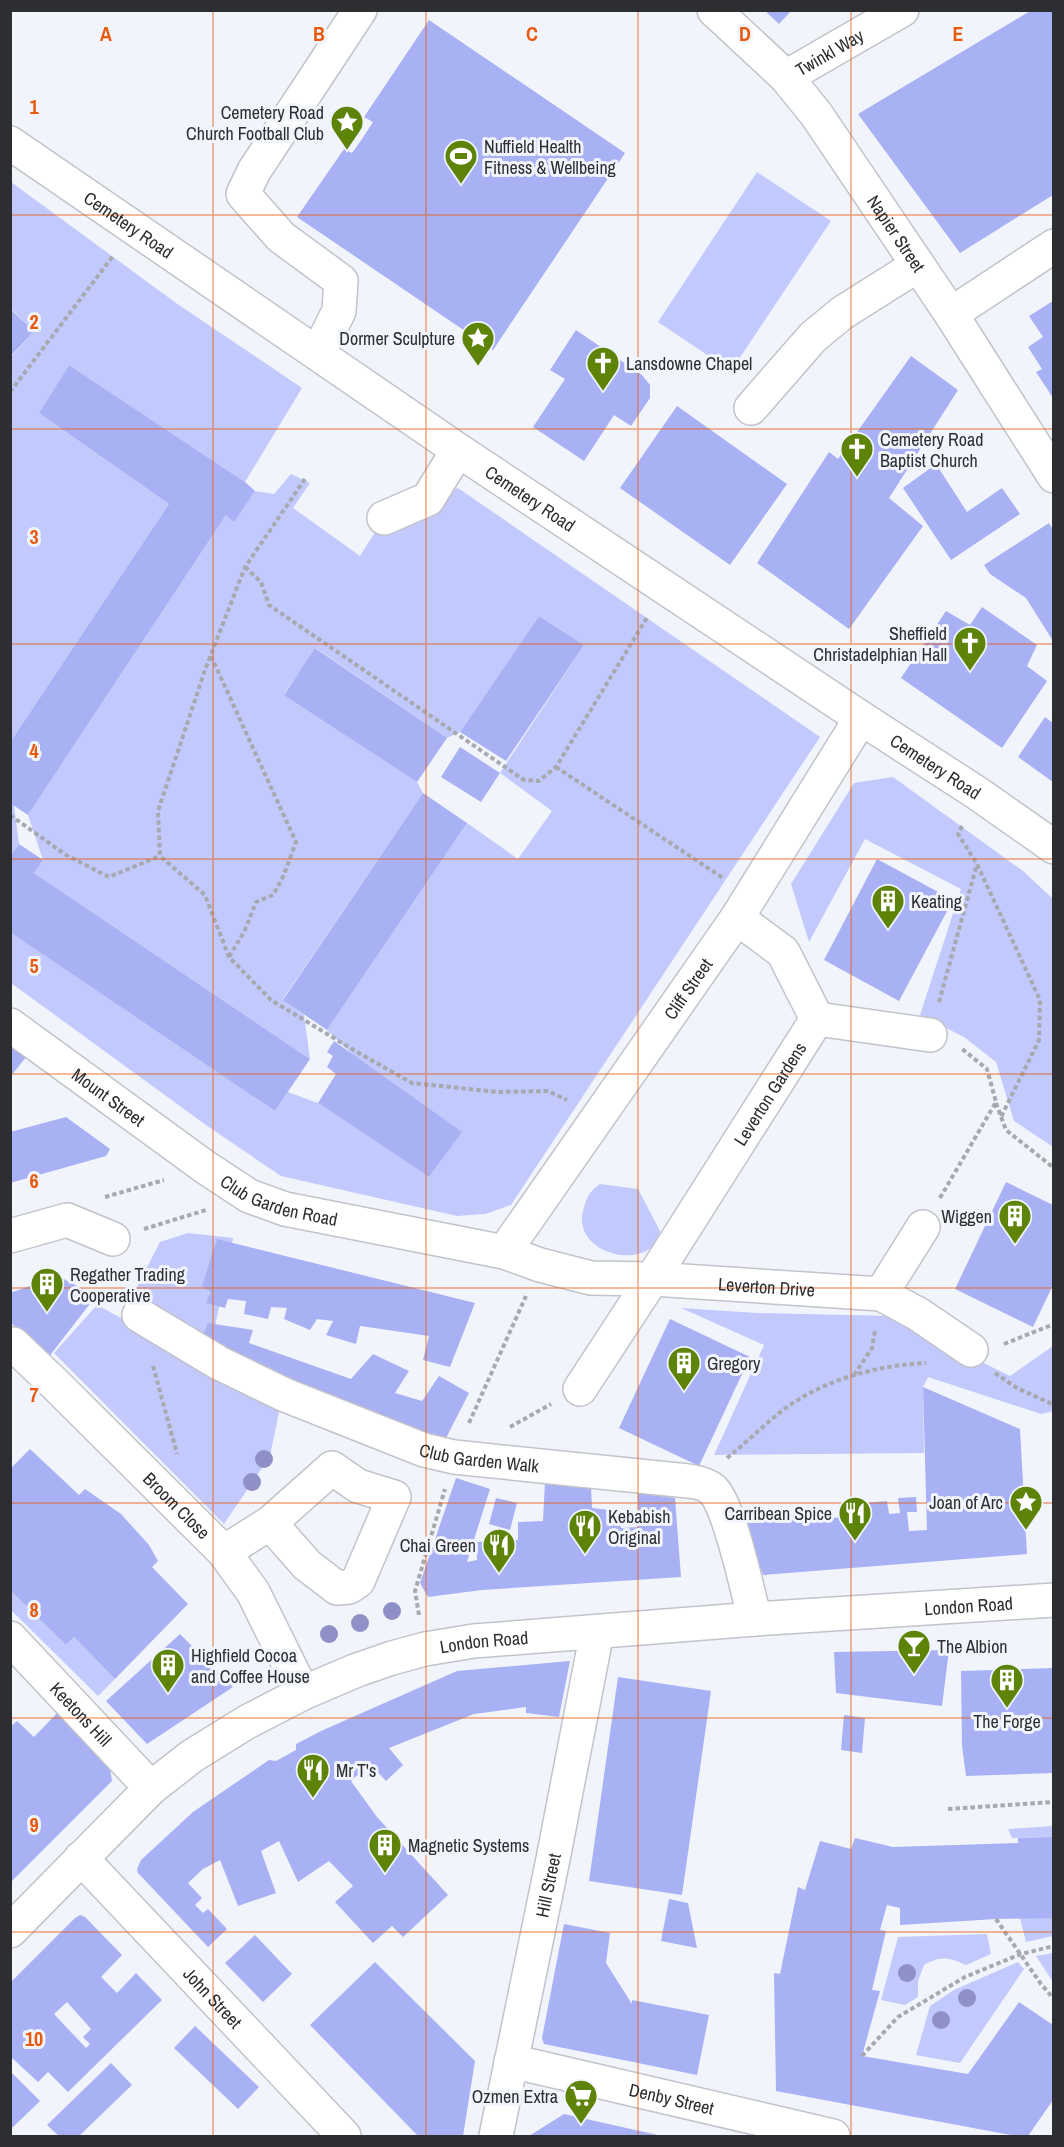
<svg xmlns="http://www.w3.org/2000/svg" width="1064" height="2147" font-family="'Archivo Narrow',sans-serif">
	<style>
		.green { fill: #c1c9fd }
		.building { fill: #a8b1f3; fill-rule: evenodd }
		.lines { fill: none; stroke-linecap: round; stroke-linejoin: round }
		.minor-casing { stroke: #c2c3cb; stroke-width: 36 }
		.major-casing { stroke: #c2c3cb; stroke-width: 36 }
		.path { stroke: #a8a9af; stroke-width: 4; stroke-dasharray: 4.5 3; stroke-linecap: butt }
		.minor { stroke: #fff; stroke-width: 33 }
		.major { stroke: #fff; stroke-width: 33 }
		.tree { fill: #8f90c6 }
		.grid { fill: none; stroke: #e8590c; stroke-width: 1.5; stroke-opacity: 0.55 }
		.labels { text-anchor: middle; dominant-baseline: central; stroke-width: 6; stroke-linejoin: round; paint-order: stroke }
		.street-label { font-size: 18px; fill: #2d2e31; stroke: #f2f4fc }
		.poi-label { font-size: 18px; fill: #2d2e31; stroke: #f2f4fc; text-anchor: start }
		.grid-label { font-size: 20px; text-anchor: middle; font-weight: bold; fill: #e8590c; stroke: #f2f4fc; stroke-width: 6; stroke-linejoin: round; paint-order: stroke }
	</style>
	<rect width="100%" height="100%" fill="#f2f4fc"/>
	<path class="green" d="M757,172L831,221L731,371L658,322Z
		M11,182L176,303L302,388L245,482L69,365L39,413L169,504L11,743V357L34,331L11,309Z
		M291,474L310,483L293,508L360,556L384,518L458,488L820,737L511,1205L485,1214L457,1216L281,1176L206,1125L11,983V932L275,1111L288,1092L318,1103L429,1177L461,1133L353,1055L327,1030L467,823L518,859L552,811L500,773L584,645L539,616L460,732L447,738L316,648L284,694L417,782L423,793L283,999L304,1015L310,1059L34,873L43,860L28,815L226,515L234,521L255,491L274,494Z
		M893,777L1023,871L1053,899V1147L1014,1121L996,1062L964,1037L920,1015L961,889L865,839L809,942L791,884L854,783Z
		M10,803L14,805L19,844L11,856Z
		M600,1184L638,1189L660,1231C654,1273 572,1257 583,1211C586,1199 589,1191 600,1184Z
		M188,1233L233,1238L207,1366L281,1402L270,1456L224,1524L54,1353L97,1305L121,1318L160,1242Z
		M681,1308L757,1313L889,1316L1010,1376L1053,1346V1411L1041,1414L928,1377L923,1387L924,1453L714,1455L764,1345Z
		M10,1590L66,1645L74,1637L115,1679L98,1696L11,1610Z
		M1053,1826V1841V1837L1012,1838L1008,1829Z
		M1020,1918H1053V1936L1026,1942Z
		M987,1934L991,1954L966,1965C948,1957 941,1956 924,1965L918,1981V1997L905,2005L881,2000L898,1937Z
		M1053,1953H1054L1053,1982L1036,1956Z
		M1018,1962L1024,1969L960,2063L916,2055L930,2006L954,1990Z"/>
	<path class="building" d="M764,10H792L779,24Z
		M1032,10H1053V195L960,253L858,114Z
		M429,20L625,153L493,350L297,217L344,149L352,153L362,139L373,122L364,117Z
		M1053,301V398L1036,372L1042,369L1028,347L1043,337L1029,316Z
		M10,309L34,331L10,357Z
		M576,330L642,375L650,385V398L631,426L614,415L584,461L533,427L565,379L550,370Z
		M911,356L958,390L889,498L923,526L849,629L757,563L829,452L838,459Z
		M69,365L245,482L255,491L234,522L226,515L28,815L10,803V743L169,504L39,413Z
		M677,406L787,484L730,565L620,488Z
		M936,464L967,512L1002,488L1020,514L951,560L903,488Z
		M1049,523L1053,530V641L1026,598L990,574L984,565Z
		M982,607L1037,645L1027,666L1047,681L1002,748L901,678L946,611L970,625Z
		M539,616L584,645L506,761L460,732Z
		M315,648L447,738L417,782L284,695Z
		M1045,717L1053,723V782L1018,757Z
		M460,747L500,773L481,802L441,777Z
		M423,793L467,823L327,1030L283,1000Z
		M19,844L43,860L34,873L310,1059L275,1111L10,932V857Z
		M877,859L953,900L899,1001L824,960Z
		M10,1028L35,1046L10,1077Z
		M334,1041L462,1132L429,1177L318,1103L336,1074L327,1067L333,1056L327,1052Z
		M66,1117L110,1149L106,1156L10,1183V1132Z
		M1006,1182L1053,1205V1285L1033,1327L955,1289Z
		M217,1239L475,1303L450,1367L423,1360L429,1336L360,1326L356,1344L326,1335L333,1321L317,1319L310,1330L284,1319L287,1308L271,1307L268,1319L244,1314L246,1301L228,1299L225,1308L206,1303L211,1292L202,1286Z
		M58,1276L87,1291L89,1305L48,1358L10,1322V1293Z
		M670,1319L750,1357L699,1466L619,1428Z
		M208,1323L253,1330L249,1343L351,1379L373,1354L409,1371L395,1393L422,1401L439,1376L469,1393L444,1442L200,1342Z
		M923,1387L1020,1429L1027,1554L763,1575L741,1512L778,1508L780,1521L864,1516L863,1503L887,1501L889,1514L900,1513L898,1498L916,1497L917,1512H907L909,1531L927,1530Z
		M30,1449L79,1495L85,1489L121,1514L149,1545L158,1561L152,1567L188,1604L115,1679L74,1637L66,1645L10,1590V1469Z
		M456,1478L490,1489L467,1562L477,1560L476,1542L518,1540V1522L543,1521L545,1481L591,1487L592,1508L618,1511L621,1528L638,1527V1493L675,1498L681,1577L482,1590L428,1597L420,1583Z
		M496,1498L517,1503L510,1530L489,1524Z
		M180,1634L233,1687L147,1744L106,1701Z
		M949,1650L942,1706L836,1693L834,1652Z
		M570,1661L559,1717L526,1713V1707L474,1714L389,1748L403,1765L386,1781L370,1764L351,1781L377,1817L448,1895L403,1937L392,1926L373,1943L335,1902L353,1886L329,1861L298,1882L279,1841L261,1851L276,1893L238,1906L220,1860L203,1869L188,1883L202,1898L195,1905L203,1913L208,1909L227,1929L208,1947L138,1873L137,1869L141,1860L193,1812L269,1760L276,1761L296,1750V1744L321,1731L457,1671Z
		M1053,1668V1773L966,1776L962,1746L961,1671Z
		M618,1677L711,1691L682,1895L589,1881Z
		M61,1709L108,1755L112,1781L10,1883V1727L17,1721L34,1737Z
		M844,1715L865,1718L862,1753L841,1750Z
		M1053,1837V1918L996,1919L900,1925V1908L887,1905L880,1930L886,1931L872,1990L880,1991L862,2056L968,2074L1019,2002L1053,2025V2100L1028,2136H1016L776,2091L774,1973L780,1974L798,1887L805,1890L820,1841L851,1849L855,1838L893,1847L1018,1843V1838Z
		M669,1899L688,1903L697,1948L661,1941Z
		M80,1915L85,1917L122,1955L101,1977L117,1993L136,1973L162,2000L68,2092L48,2072L38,2082L10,2056V1983L75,1918ZM67,2002L91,2029L83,2037L90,2044L86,2048L54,2014Z
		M564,1924L610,1933L606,1963L632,2004V2000L709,2015L697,2075L544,2044L542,2038Z
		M255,1935L292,1974L263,2002L225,1963Z
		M375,1962L475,2061L463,2136H418L310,2025Z
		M195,2026L259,2087L238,2109L174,2048Z
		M111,2063L132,2085L79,2136H59L47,2125Z
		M10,2071L40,2101L12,2128L10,2126Z
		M564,2114L662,2136H529Z"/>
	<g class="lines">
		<g class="minor-casing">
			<g id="minor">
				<path id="s1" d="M714,10L786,77L816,114L951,314L1054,476"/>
				<path id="s2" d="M786,77L902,10"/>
				<path id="s3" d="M10,143L458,450L861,718L977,793L1054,847"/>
				<path d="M951,314L1054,246"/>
				<path d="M318,353L339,311L341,281L281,237L243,194L254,171L360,10"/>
				<path d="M751,408L813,337L842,313L918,265"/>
				<path d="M384,518L428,499L458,450"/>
				<path d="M817,1019L930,1035"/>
				<path id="s4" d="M10,1025L205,1167L249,1196L285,1209L504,1252L540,1265L591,1278L652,1279L881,1294L918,1314L971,1350"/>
				<path d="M10,1236L67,1220L113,1239"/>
				<path id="s5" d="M504,1252L737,918L861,718"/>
				<path d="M881,1294L923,1227"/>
				<path id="s6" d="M139,1315L219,1363L285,1395L424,1450L454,1457L688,1481C696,1482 707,1484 713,1490C731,1509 747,1591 755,1619"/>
				<path id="s7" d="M13,1344L56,1385L224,1552L253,1592L303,1693"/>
				<path id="s8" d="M580,1389L652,1279L817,1019L783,952L737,918"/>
				<path d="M224,1552L270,1523L332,1468L358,1486L394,1497L358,1581L349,1587L337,1588L307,1565L270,1523"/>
				<path id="s9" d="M10,1638L151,1788"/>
				<path id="s10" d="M81,1858L344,2136"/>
				<path id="s11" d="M511,2061L833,2136"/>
				<path id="s12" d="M496,2136L553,1859L597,1632"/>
			</g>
		</g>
		<g class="major-casing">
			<g id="major">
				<path id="s13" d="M10,1931L151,1788L192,1756L247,1722L303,1693L357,1670L392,1658L425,1649L474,1641L755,1619L1054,1600"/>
			</g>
		</g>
		<path class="path" d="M10,392L113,256
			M305,479L245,567L205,670L158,811L160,856L205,895L229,957L271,1000L357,1052L412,1083L498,1092L548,1091L567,1100
			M245,567L261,582L269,605L524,780L539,781L556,767L648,616
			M211,656L296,842L283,877L273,895L256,902L245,930L229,957
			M556,767L723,878
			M10,815L66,855L109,877L160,856
			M962,826L958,834L977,864L1040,1000L1039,1040L1001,1117
			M939,1002L977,864
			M996,1103L1006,1130L1054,1168
			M105,1197L164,1180
			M940,1198L996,1102L987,1069L961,1048
			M144,1229L206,1210
			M1004,1344L1054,1324
			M153,1366L177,1454
			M995,1373L1017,1388L1054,1405
			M854,1375L872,1348L875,1331
			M469,1423L526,1296
			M510,1427L551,1404
			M727,1458C746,1443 764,1425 783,1410C823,1380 877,1365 926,1363
			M419,1615L415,1591L445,1489
			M948,1809L1054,1802
			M996,1919L1041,1984L1054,1999
			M862,2056L898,2017L965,1977L1021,1954L1054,1946"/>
		<use href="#minor" class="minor"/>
		<use href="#major" class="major"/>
	</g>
	<g class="tree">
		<circle cx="264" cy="1459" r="9"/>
		<circle cx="252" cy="1482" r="9"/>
		<circle cx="392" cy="1611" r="9"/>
		<circle cx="360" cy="1623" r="9"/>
		<circle cx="329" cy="1634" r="9"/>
		<circle cx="907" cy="1973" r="9"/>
		<circle cx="967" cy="1998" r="9"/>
		<circle cx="941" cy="2020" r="9"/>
	</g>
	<path class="grid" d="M213,10V2136M426,10V2136M638,10V2136M851,10V2136M10,215H1054M10,429H1054M10,644H1054M10,859H1054M10,1074H1054M10,1288H1054M10,1503H1054M10,1718H1054M10,1932H1054"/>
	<defs>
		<g id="sight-pin" transform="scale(1.725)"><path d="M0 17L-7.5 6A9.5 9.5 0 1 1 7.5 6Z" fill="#5d8409" stroke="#f2f4fc"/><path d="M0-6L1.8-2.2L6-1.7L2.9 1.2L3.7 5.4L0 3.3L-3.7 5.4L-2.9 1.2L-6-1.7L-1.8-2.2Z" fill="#fff"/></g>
		<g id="stadium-pin" transform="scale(1.725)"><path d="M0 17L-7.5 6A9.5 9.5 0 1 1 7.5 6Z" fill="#5d8409" stroke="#f2f4fc"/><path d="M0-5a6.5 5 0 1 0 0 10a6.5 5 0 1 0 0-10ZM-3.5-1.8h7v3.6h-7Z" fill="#fff"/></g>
		<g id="church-pin" transform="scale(1.725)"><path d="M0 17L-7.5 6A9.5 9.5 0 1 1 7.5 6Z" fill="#5d8409" stroke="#f2f4fc"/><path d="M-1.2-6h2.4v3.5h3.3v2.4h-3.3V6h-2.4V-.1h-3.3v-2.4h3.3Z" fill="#fff"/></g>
		<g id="building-pin" transform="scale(1.725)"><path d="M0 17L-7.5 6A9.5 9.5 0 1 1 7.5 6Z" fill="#5d8409" stroke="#f2f4fc"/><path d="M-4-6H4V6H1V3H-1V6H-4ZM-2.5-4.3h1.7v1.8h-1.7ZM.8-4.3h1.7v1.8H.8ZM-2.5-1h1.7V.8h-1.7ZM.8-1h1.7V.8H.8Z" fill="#fff"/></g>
		<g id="restaurant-pin" transform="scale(1.725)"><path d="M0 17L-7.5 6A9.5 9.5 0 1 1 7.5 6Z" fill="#5d8409" stroke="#f2f4fc"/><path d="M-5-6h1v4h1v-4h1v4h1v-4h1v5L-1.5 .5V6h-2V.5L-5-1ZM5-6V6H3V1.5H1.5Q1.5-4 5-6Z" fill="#fff"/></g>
		<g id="bar-pin" transform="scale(1.725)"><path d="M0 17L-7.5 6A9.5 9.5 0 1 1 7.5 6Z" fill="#5d8409" stroke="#f2f4fc"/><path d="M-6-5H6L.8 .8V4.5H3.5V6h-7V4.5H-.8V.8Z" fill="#fff"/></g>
		<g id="supermarket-pin" transform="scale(1.725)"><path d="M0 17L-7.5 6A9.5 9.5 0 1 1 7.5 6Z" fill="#5d8409" stroke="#f2f4fc"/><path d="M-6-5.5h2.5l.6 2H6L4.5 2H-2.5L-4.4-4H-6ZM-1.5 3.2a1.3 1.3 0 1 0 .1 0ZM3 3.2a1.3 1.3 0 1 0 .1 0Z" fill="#fff"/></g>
	</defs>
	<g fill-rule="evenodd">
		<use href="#sight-pin" x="347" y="122"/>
		<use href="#stadium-pin" x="461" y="156"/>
		<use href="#sight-pin" x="478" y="338"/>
		<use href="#church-pin" x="603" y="363"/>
		<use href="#church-pin" x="857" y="449"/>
		<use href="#church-pin" x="970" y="643"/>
		<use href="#building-pin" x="888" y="901"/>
		<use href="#building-pin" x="1015" y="1216"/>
		<use href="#building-pin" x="47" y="1284"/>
		<use href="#building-pin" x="684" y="1363"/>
		<use href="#sight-pin" x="1026" y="1502"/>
		<use href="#restaurant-pin" x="855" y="1513"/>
		<use href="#restaurant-pin" x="585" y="1526"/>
		<use href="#restaurant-pin" x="499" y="1545"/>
		<use href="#bar-pin" x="914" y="1646"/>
		<use href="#building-pin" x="168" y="1665"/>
		<use href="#building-pin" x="1007" y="1680"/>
		<use href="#restaurant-pin" x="313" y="1770"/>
		<use href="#building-pin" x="385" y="1845"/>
		<use href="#supermarket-pin" x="581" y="2096"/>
	</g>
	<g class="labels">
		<g class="street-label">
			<text stroke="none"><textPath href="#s2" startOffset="50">Twinkl Way</textPath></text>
			<text stroke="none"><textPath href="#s3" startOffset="144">Cemetery Road</textPath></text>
			<text stroke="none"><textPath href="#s1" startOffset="290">Napier Street</textPath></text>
			<text stroke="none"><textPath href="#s3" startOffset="630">Cemetery Road</textPath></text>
			<text stroke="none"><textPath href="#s3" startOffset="1116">Cemetery Road</textPath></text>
			<text stroke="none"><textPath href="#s5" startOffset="321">Cliff Street</textPath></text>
			<text stroke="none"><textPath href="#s8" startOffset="351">Leverton Gardens</textPath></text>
			<text stroke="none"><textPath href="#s4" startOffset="122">Mount Street</textPath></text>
			<text stroke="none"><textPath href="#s4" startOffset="324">Club Garden Road</textPath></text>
			<text stroke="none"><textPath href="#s4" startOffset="822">Leverton Drive</textPath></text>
			<text stroke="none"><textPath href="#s6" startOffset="372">Club Garden Walk</textPath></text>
			<text stroke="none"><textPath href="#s7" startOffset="230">Broom Close</textPath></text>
			<text stroke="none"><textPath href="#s13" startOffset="1056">London Road</textPath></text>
			<text stroke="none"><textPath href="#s13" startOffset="570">London Road</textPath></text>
			<text stroke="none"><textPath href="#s9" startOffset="104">Keetons Hill</textPath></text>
			<text stroke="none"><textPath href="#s12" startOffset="256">Hill Street</textPath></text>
			<text stroke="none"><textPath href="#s10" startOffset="192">John Street</textPath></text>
			<text stroke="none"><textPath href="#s11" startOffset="165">Denby Street</textPath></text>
		</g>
		<g class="poi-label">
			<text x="324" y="112" text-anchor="end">Cemetery Road<tspan x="324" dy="21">Church Football Club</tspan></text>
			<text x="484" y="146">Nuffield Health<tspan x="484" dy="21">Fitness &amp; Wellbeing</tspan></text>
			<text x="455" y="338" text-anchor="end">Dormer Sculpture</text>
			<text x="626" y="363">Lansdowne Chapel</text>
			<text x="880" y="439">Cemetery Road<tspan x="880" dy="21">Baptist Church</tspan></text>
			<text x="947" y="633" text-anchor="end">Sheffield<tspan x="947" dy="21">Christadelphian Hall</tspan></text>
			<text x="911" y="901">Keating</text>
			<text x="992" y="1216" text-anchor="end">Wiggen</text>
			<text x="70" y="1274">Regather Trading<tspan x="70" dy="21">Cooperative</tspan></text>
			<text x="707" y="1363">Gregory</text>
			<text x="1003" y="1502" text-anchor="end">Joan of Arc</text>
			<text x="832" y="1513" text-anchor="end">Carribean Spice</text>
			<text x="608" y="1516">Kebabish<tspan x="608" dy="21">Original</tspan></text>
			<text x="476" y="1545" text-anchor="end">Chai Green</text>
			<text x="937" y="1646">The Albion</text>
			<text x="191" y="1655">Highfield Cocoa<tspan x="191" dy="21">and Coffee House</tspan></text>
			<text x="1007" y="1721" text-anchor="middle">The Forge</text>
			<text x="336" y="1770">Mr T's</text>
			<text x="408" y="1845">Magnetic Systems</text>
			<text x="558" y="2096" text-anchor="end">Ozmen Extra</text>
		</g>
	</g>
	<g class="grid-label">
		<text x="106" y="41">A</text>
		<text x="319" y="41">B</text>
		<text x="532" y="41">C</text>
		<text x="745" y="41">D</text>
		<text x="958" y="41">E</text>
		<text x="34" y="114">1</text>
		<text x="34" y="329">2</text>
		<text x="34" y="544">3</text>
		<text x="34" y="758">4</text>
		<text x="34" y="973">5</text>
		<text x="34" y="1188">6</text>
		<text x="34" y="1402">7</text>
		<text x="34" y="1617">8</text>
		<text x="34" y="1832">9</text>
		<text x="34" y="2046">10</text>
	</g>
	<rect width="1064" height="2147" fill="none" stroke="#2d2e31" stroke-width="24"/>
</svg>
